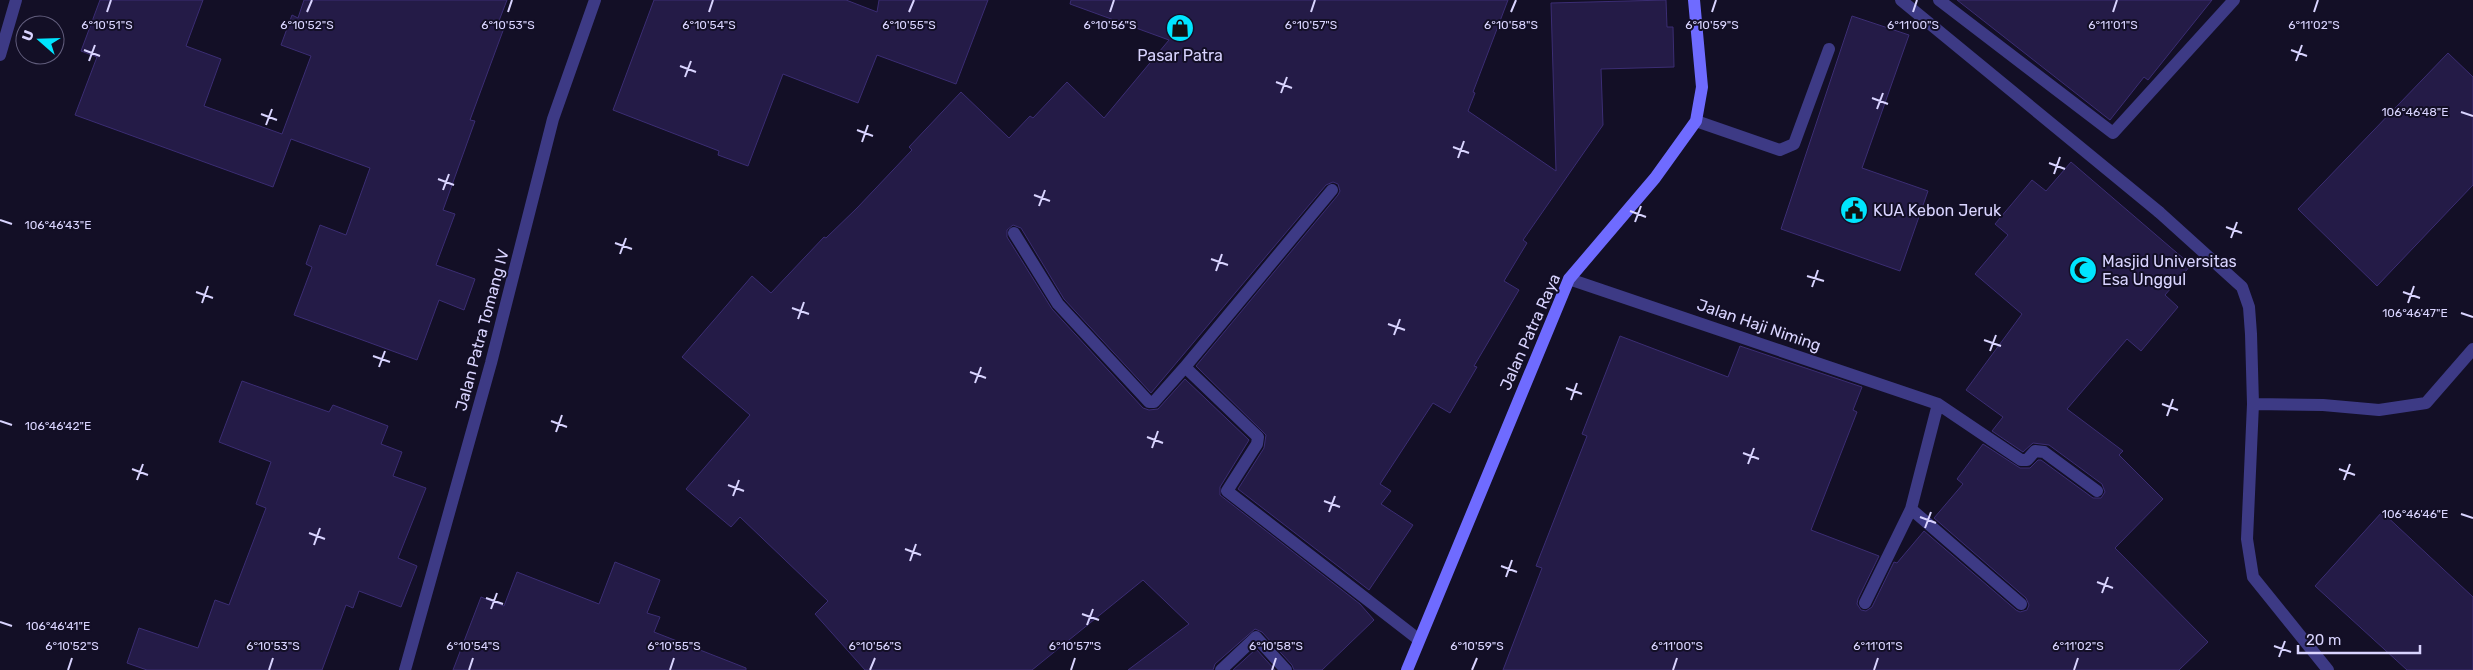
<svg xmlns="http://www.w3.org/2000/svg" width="2473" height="670" font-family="Rubik,sans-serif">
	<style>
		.building { fill: #241b47; stroke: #3b2d73 }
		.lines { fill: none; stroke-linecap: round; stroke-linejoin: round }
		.lane { stroke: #3d3a85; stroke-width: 12 }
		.street { stroke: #3d3a85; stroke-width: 12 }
		.secondary { stroke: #6f6bff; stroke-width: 12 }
		.ticks { fill: none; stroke: #d9d4ff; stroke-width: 2 }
		.labels { text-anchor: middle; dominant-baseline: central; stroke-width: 4; stroke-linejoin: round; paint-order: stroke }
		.poi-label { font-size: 16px; fill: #d9d4ff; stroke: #130f26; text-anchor: start }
		.street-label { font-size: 16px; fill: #d9d4ff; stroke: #130f26 }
		.ticks-label { font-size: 12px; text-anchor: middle; fill: #d9d4ff; stroke: #130f26; stroke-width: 4; stroke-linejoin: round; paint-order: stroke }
	</style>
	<rect width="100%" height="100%" fill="#130f26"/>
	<path class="building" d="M100,0H203L186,46L221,59L204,106L282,134L311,56L281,45L292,15L298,18L304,0H507L497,26L504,28L470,120L475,121L443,210L455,214L436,265L475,279L464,310L439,300L417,360L294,315L312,267L306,264L320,225L346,235L370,168L291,139L273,187L75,115L97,57L81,51Z
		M654,0H846L877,12L879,0H988L956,84L877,55L858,103L783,74L748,166L718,155L719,151L613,110Z
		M1071,0H1508L1473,92L1475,93L1468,111L1556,171L1551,3L1666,0L1667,27H1673L1674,67L1601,69L1603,125L1523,240L1527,243L1504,281L1519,290L1474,366L1477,367L1450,413L1433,403L1380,484L1391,491L1381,504L1413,525L1369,590L1238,489L1264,448L1266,435L1196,366L1338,195L1340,191L1338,184L1333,182L1326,185L1151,393L1064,299L1021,228L1013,225L1007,230V237L1052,309L1143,408L1149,410L1158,409L1185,379L1249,440L1220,487V495L1360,604L1374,620L1322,670H1294L1292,665L1262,632L1255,629L1215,664L1213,670H1128L1189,624L1143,580L1032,670H865L815,614L828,601L740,517L731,527L686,489L750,415L682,357L752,276L771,293L824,237L826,238L857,208L912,150L909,147L961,92L1009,138L1030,116L1033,118L1067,82L1104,118L1169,40L1070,4Z
		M1957,0H2212L2148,80L2144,77L2110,120Z
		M1852,16L1909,35L1862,168L1928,191L1900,271L1781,229Z
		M2448,53L2473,77V185L2377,286L2298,209Z
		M2071,162L2191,265L2165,295L2178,307L2141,351L2127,339L2067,409L2123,451L2119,455L2163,499L2115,548L2208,642L2179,670H1503L1542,568L1536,566L1587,436L1582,434L1620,336L1728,377L1740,346L1862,387L1853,410L1857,412L1811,530L1879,556L1858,599L1857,604L1861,610L1866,611L1872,607L1894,562L1897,563L1924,531L2016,610L2020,612L2027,610L2029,605L2026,598L1934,518L1963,484L1957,479L1983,444L2020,468H2030L2038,460H2041L2093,498H2101L2105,492L2102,484L2049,445L2033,443L2023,452L1992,431L2003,417L1966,390L2022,314L1975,274L2008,235L1995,224L2032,180L2046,191Z
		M242,381L329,412L333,405L388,426L381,444L402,452L393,476L426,488L398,558L417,566L401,607L359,591L353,608L346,605L322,670H147L127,663L139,628L198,648L215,600L229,605L266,508L256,504L271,462L219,442Z
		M2382,512L2473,597V670H2407L2315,586Z
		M615,562L660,580L647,613L660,617L654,632L746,668V670H453L481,597L504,606L517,572L599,604Z
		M1256,649L1275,670H1233Z"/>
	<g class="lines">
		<path class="lane" d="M1696,121L1780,150L1794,144L1829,49
			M2159,212L2242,287L2249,307L2251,334L2253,404L2247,539L2253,577L2328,670
			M2253,404L2323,405L2379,410L2426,403L2473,349"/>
		<path class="street" d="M1901,0L2159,212
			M1939,0L2113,133L2234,0
			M0,55L16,0
			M1332,190L1185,367L1258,437L1257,444L1227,491L1418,639
			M1014,233L1058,304L1149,402H1154L1185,367
			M1569,279L1938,404L2021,460H2027L2035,451L2044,452L2097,491
			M1911,509L2021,604
			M1865,603L1911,509L1938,404
			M405,670L491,363L553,119L595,0
			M1221,670L1256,637L1286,670"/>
		<path class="secondary" d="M1407,670L1569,279L1655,178L1696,121L1702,87L1694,0"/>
	</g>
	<path class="ticks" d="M107,12L111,0M307,12L312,0M508,12L512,0M709,12L713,0M909,12L914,0M1110,12L1114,0M1311,12L1315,0M1511,12L1516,0M1712,12L1716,0M1913,12L1917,0M2113,12L2117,0M2314,12L2318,0M84,50L100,56M2291,50L2307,56M89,61L95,45M2296,61L2302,45M680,66L696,72M685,77L691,61M1276,82L1292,88M1281,93L1287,77M1872,98L1888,104M1877,109L1883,93M2461,112L2473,116M261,114L277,120M266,125L272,109M857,130L873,136M862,142L868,125M1453,147L1469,153M1458,158L1464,141M2049,163L2065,169M2054,174L2060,157M438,179L454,185M443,190L449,174M1034,195L1050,201M1039,206L1045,190M1630,211L1646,217M0,220L12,224M1635,222L1641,206M2226,227L2242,233M2231,238L2237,222M615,243L632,249M620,254L626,238M1211,259L1228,265M1216,271L1222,254M1807,276L1824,281M1812,287L1818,270M196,292L213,298M2403,292L2420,298M202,303L208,286M2408,303L2414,286M792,308L809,314M2461,313L2473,317M798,319L804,302M1388,324L1405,330M1394,335L1400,319M1984,340L2001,346M1990,351L1996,335M373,356L390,362M379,367L385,351M970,372L986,378M975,383L981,367M1566,388L1582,394M1571,400L1577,383M2162,404L2178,410M2167,416L2173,399M0,421L12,425M551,421L567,427M556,432L562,415M1147,437L1163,443M1152,448L1158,431M1743,453L1759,459M1748,464L1754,448M132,469L148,475M2339,469L2355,475M137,480L143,464M2344,480L2350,464M728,485L744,491M733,496L739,480M1324,501L1340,507M1329,512L1335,496M2461,514L2473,518M1920,517L1936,523M1925,528L1931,512M309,533L325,539M314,545L320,528M905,549L921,555M910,561L916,544M1501,566L1517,572M1506,577L1512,560M2097,582L2113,588M2102,593L2108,577M486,598L503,604M491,609L497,593M1082,614L1099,620M0,622L12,626M1087,625L1093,609M2274,646L2291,652M2279,657L2285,641M68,670L72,658M269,670L273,658M469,670L473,658M670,670L674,658M870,670L875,658M1071,670L1075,658M1272,670L1276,658M1472,670L1477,658M1673,670L1677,658M1874,670L1878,658M2074,670L2078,658"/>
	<defs>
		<g id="shop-disc" transform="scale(1.4375)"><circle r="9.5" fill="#00e5ff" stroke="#130f26"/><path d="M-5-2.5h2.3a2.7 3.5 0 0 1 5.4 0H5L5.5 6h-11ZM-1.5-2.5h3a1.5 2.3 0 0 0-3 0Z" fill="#111"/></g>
		<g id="civic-disc" transform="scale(1.4375)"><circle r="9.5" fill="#00e5ff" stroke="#130f26"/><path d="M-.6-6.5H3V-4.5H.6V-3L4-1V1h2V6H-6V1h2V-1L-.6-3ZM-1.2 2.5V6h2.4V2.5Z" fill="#111"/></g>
		<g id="mosque-disc" transform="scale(1.4375)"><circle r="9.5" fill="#00e5ff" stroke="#130f26"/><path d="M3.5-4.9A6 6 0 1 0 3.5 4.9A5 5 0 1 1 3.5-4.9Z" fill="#111"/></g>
	</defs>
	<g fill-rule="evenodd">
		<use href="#shop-disc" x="1180" y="28"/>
		<use href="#civic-disc" x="1854" y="210"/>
		<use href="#mosque-disc" x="2083" y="270"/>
	</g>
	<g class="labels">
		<g class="poi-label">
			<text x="1180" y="55" text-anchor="middle">Pasar Patra</text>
			<text x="1873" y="210">KUA Kebon Jeruk</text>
			<text x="2102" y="261">Masjid Universitas<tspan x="2102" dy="18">Esa Unggul</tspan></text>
		</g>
		<g class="street-label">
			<text transform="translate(1759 325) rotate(19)">Jalan Haji Niming</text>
			<text transform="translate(482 330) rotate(-75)">Jalan Patra Tomang IV</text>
			<text transform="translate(1530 332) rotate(-66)">Jalan Patra Raya</text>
		</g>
	</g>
	<g class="ticks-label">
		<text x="107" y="29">6°10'51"S</text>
		<text x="307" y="29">6°10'52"S</text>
		<text x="508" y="29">6°10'53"S</text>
		<text x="709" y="29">6°10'54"S</text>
		<text x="909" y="29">6°10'55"S</text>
		<text x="1110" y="29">6°10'56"S</text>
		<text x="1311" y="29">6°10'57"S</text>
		<text x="1511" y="29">6°10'58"S</text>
		<text x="1712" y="29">6°10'59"S</text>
		<text x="1913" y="29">6°11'00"S</text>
		<text x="2113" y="29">6°11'01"S</text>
		<text x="2314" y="29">6°11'02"S</text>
		<text x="2415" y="116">106°46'48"E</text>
		<text x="58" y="229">106°46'43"E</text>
		<text x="2415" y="317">106°46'47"E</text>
		<text x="58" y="430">106°46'42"E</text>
		<text x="2415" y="518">106°46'46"E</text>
		<text x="58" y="630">106°46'41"E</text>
		<text x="72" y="650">6°10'52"S</text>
		<text x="273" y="650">6°10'53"S</text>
		<text x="473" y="650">6°10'54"S</text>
		<text x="674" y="650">6°10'55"S</text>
		<text x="875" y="650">6°10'56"S</text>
		<text x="1075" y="650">6°10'57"S</text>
		<text x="1276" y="650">6°10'58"S</text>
		<text x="1477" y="650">6°10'59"S</text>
		<text x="1677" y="650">6°11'00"S</text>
		<text x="1878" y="650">6°11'01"S</text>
		<text x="2078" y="650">6°11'02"S</text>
	</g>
	<g transform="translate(40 40) rotate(290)"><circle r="24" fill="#130f26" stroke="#625e7d"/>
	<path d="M0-4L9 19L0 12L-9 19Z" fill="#00e5ff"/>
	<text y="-8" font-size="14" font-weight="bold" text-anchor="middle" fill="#d9d4ff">U</text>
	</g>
	<path d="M2298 645v8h122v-8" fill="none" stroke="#d9d4ff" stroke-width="2.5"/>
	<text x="2306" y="645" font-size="15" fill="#d9d4ff" stroke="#130f26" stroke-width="4" paint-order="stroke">20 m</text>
</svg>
